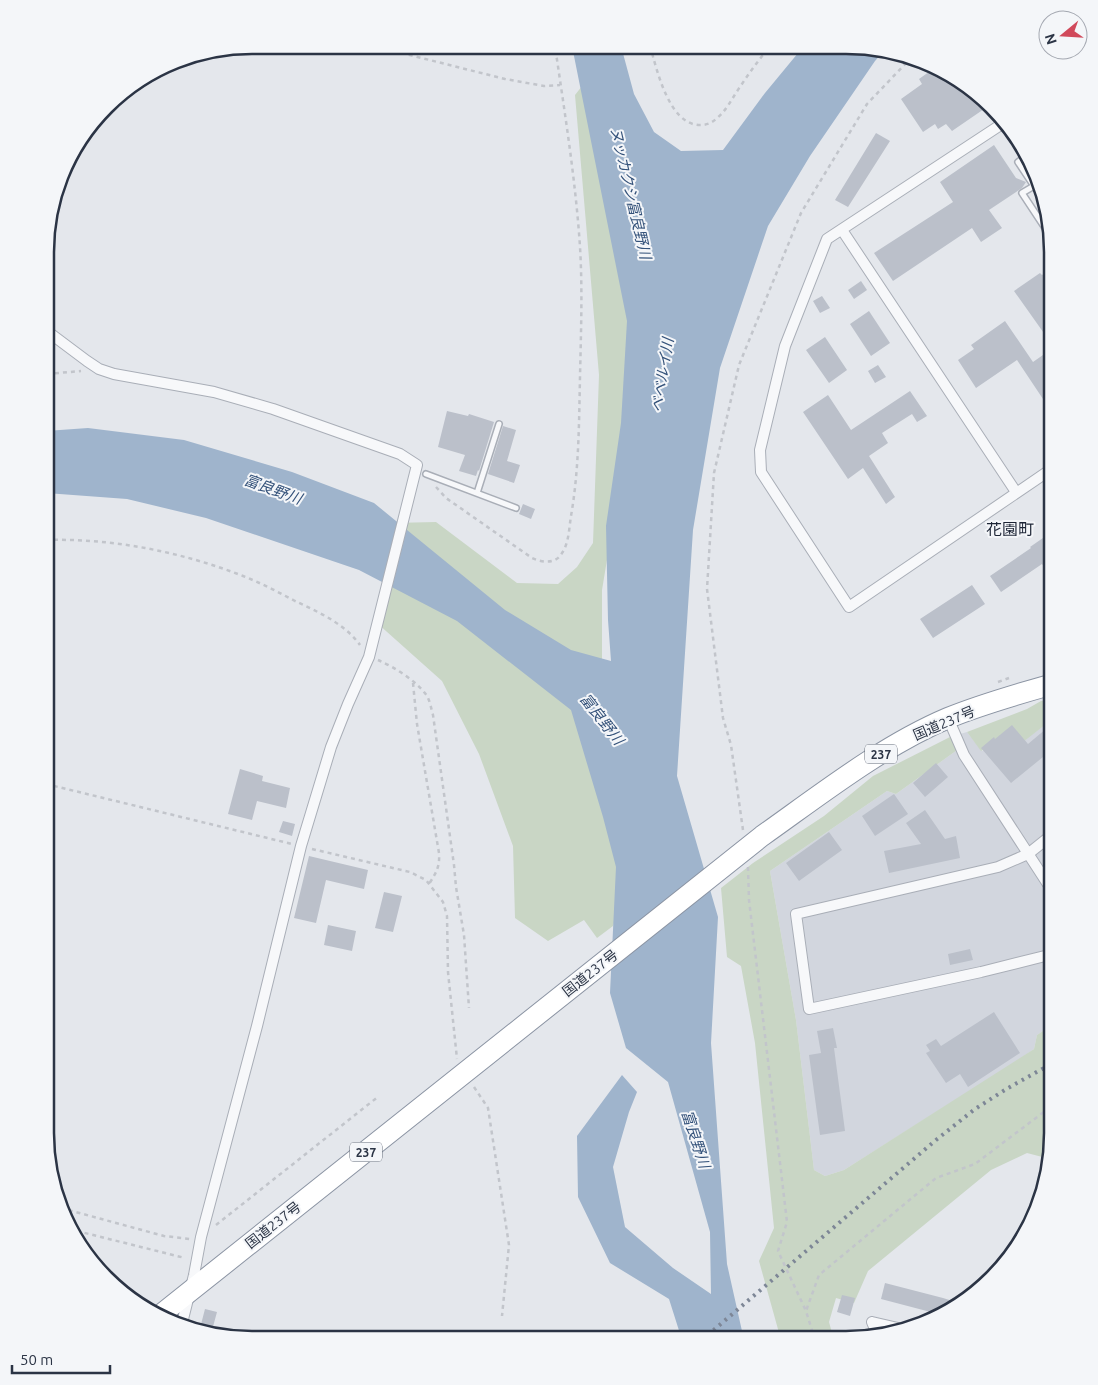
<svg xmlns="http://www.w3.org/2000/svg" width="1098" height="1385" font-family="Ubuntu,'Noto Sans JP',sans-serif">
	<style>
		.built { fill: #d2d6de }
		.green { fill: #c9d6c5 }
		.water { fill: #9fb4cc }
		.building { fill: #bbc0ca }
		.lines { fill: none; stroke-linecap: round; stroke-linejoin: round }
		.lane-casing { stroke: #a9aeb7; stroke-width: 8 }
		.street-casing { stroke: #a9aeb7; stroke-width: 12 }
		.highway-casing { stroke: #8b94a3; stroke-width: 22 }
		.path { stroke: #c2c5cb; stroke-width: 2.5; stroke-dasharray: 4 4; stroke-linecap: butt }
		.lane { stroke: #f7f8fa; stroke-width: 5 }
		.street { stroke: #f7f8fa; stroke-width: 10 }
		.highway { stroke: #fff; stroke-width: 20 }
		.rail { stroke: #7d8696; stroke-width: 4; stroke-dasharray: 2.5 5; stroke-linecap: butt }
		.labels { text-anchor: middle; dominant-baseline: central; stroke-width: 4; stroke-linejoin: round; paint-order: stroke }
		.shield { fill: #f4f6f9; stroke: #676e7b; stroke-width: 1 }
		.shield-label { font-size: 12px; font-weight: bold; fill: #2b3445 }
		.street-label { font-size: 14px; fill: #2b3445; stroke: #f4f6f9 }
		.water-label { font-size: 15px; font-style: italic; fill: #34527a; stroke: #f4f6f9 }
		.quarter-label { font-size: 16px; fill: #1d2536; stroke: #f4f6f9 }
		.rim { fill: none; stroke: #2b3445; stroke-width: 2.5 }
	</style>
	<rect width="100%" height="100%" fill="#e4e7ec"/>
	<path class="built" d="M1050,721L1053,722V981L1050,982L1053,991V1024L1037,1035L1034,1049L1014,1063L844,1170L825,1176L814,1170L796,1020L770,871L887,791L896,794L960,748L950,737L967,732L982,751L1012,732L1023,741Z"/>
	<path class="green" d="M586,81L639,280L632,409L602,590V663L621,901L613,926L597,938L584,920L548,941L515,918L513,846L479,754L442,681L377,623L392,523L436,522L517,583L558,584L577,567L593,543L599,375L575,95Z
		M1053,699V722L1050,721L1023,742L1012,732L981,751L967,732L1027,709L1041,701Z
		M950,737L960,748L896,794L887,791L770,871L796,1020L814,1170L825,1176L844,1170L1034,1049L1037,1035L1053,1024V1146L1050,1159L1027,1153L991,1170L868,1271L854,1303L836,1298L829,1322L834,1340H781L759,1261L774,1228L755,1043L741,966L727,957L721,888L753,863L824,816L873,776Z"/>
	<path class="water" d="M572,46H621L634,94L654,132L681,151L723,150L765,93L803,47H873L884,51L875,61L810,156L768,226L720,368L693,530L677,776L718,917L711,1043L727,1264L744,1340H682L669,1299L610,1263L578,1197L577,1136L622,1075L637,1092L629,1112L613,1167L625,1227L673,1268L711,1294L710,1232L668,1082L626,1048L610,993L616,867L603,817L571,710L457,621L359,570L206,518L127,499L46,493V431L88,428L184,440L292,472L374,503L505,610L571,650L611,661L608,620L606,526L621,423L627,321Z"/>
	<path class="building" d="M933,69L961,80L987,107L952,131L946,124L938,129L935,124L923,132L901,99L922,84L919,79Z
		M876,133L890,141L848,207L835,200Z
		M994,145L1016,178L1026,182L1022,188L989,210L1002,228L981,242L972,228L893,281L874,253L953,202L940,182Z
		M1040,273L1042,275L1045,273L1053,284V346L1014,291Z
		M861,281L867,290L854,299L848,290Z
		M822,296L830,308L820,313L813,301Z
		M869,311L890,343L871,356L850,324Z
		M1005,321L1033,362L1053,348V414L1017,360L976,388L958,360L974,349L971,345Z
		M825,337L847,370L829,383L806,350Z
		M878,365L886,377L875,383L868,371Z
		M910,391L927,416L917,422L912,414L882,433L888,443L869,456L895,497L886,504L863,468L848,479L803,412L828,395L851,430Z
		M447,411L468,416L469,414L494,422L479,471L478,470L476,476L459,471L465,455L438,447Z
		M503,426L516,430L507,461L520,465L514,483L488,474Z
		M523,504L535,509L531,519L519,514Z
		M1053,531V563L1045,568L1042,564L1001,592L990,576L1031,548L1030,547Z
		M972,585L985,604L933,638L920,619Z
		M1053,723V768L1043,757L1011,783L981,748L994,737L995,739L1012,725L1028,744Z
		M936,763L948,777L925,797L913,783Z
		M240,769L263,776L262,781L290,788L286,808L257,801L252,820L228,814Z
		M894,794L908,814L875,836L862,816Z
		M925,810L945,839L956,836L960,858L889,873L884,851L921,844L906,823Z
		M283,821L295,824L292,836L279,832Z
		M829,832L842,850L799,881L786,863Z
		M309,856L368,870L364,889L326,880L316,923L294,918Z
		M384,892L402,896L393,932L375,928Z
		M328,925L356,931L352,951L324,945Z
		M970,949L973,960L950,965L948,954Z
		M994,1012L1020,1053L968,1087L960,1074L946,1083L926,1053L930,1051L926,1045L936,1039L941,1046Z
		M833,1028L837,1048H834L845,1131L820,1135L809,1055L821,1053L817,1031Z
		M885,1283L943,1298L959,1303L949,1312L942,1315L881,1299Z
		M842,1295L855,1298L850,1316L837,1312Z
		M205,1309L217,1312L211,1334L199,1332Z"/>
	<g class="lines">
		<g class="lane-casing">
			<path id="lane" d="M1028,155L1018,162L1034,186L1022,193L1051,237
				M426,474L516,508
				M477,493L499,424"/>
		</g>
		<g class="street-casing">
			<path id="street" d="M1002,124L827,239L785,346L760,450L761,472L849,607L1053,468
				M842,230L1016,492
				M47,331L87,361L99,369L114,374L214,392L273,409L400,454L417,465L369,657L348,704L331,747L301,846L257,1026L201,1237L194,1275L181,1327
				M948,718L964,755L1053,892
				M1053,954L981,972L809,1009L796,914L998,867L1028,854L1053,834
				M872,1322L898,1328
				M872,1322L877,1334"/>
		</g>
		<g class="highway-casing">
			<path id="highway" d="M159,1316L762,836C820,795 882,746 948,718C982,704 1018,694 1053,684"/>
		</g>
		<path class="path" d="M370,45L505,79L544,86L560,85
			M650,46C657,70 669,125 700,125C707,125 712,123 717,118C727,110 732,98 740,87C749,73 759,60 769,47
			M47,374L81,371
			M436,487L446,498L532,558C543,563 556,564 562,553C569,543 569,528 571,516C579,470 579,423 580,377C581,329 583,281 579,233C574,170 564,108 555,46
			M46,540C112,538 182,552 243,576C261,583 278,592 295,601C318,612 344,623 360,645
			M378,660C394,667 417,681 427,696C430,701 431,708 433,715L454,865L456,887L464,935L469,1008
			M998,682L1009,678
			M413,683L417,724L439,853C440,867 436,873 429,884
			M46,784L292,844
			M46,799L49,785
			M743,830L731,745L723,718L707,589L714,473L739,365L801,213L867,104L909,60
			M312,849L410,872L426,880L443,902L447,916L448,972L457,1059
			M748,867L749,900L787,1222L778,1251L806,1311
			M474,1087L488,1108L509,1245L502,1316
			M61,1208L164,1236L190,1239
			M216,1225L379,1096
			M69,1229L185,1258
			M815,1340L806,1311L819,1275L936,1178L975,1164L1053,1105"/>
		<use href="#lane" class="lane"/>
		<use href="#street" class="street"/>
		<use href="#highway" class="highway"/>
		<path class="rail" d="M702,1340L936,1140L975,1109L1008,1088L1053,1063"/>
	</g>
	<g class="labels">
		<g class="shield">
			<rect x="865" y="744.5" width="32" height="19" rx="4"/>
			<rect x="350" y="1142.5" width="32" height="19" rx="4"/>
		</g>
		<g class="shield-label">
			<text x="881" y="754">237</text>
			<text x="366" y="1152">237</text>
		</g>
		<g class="street-label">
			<text transform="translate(944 723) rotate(-23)">国道237号</text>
			<text transform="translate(590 973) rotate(-38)">国道237号</text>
			<text transform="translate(273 1225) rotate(-38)">国道237号</text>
		</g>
		<g class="water-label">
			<text transform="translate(631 193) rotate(77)">ヌッカクシ富良野川</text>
			<text transform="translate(662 375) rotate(-81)">ベベルイ川</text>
			<text transform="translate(273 489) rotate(20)">富良野川</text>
			<text transform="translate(602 719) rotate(52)">富良野川</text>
			<text transform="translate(696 1139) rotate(72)">富良野川</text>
		</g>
		<g class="quarter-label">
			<text x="1010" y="529">花園町</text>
		</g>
	</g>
	<path d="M0 0H1098V1385H0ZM252 54H846A198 198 0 0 1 1044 252V1133A198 198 0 0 1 846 1331H252A198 198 0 0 1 54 1133V252A198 198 0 0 1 252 54Z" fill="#f4f6f9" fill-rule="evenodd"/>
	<path class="rim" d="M252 54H846A198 198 0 0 1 1044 252V1133A198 198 0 0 1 846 1331H252A198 198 0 0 1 54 1133V252A198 198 0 0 1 252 54Z"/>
	<g transform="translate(1063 35) rotate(252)"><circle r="24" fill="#f4f6f9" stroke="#a4a8b1"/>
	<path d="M0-4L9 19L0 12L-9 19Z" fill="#d1495b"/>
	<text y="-8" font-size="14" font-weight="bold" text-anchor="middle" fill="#2b3445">N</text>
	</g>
	<path d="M12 1365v8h98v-8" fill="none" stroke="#2b3445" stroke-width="2.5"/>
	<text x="20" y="1365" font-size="15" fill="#2b3445" stroke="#f4f6f9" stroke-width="4" paint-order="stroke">50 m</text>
</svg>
